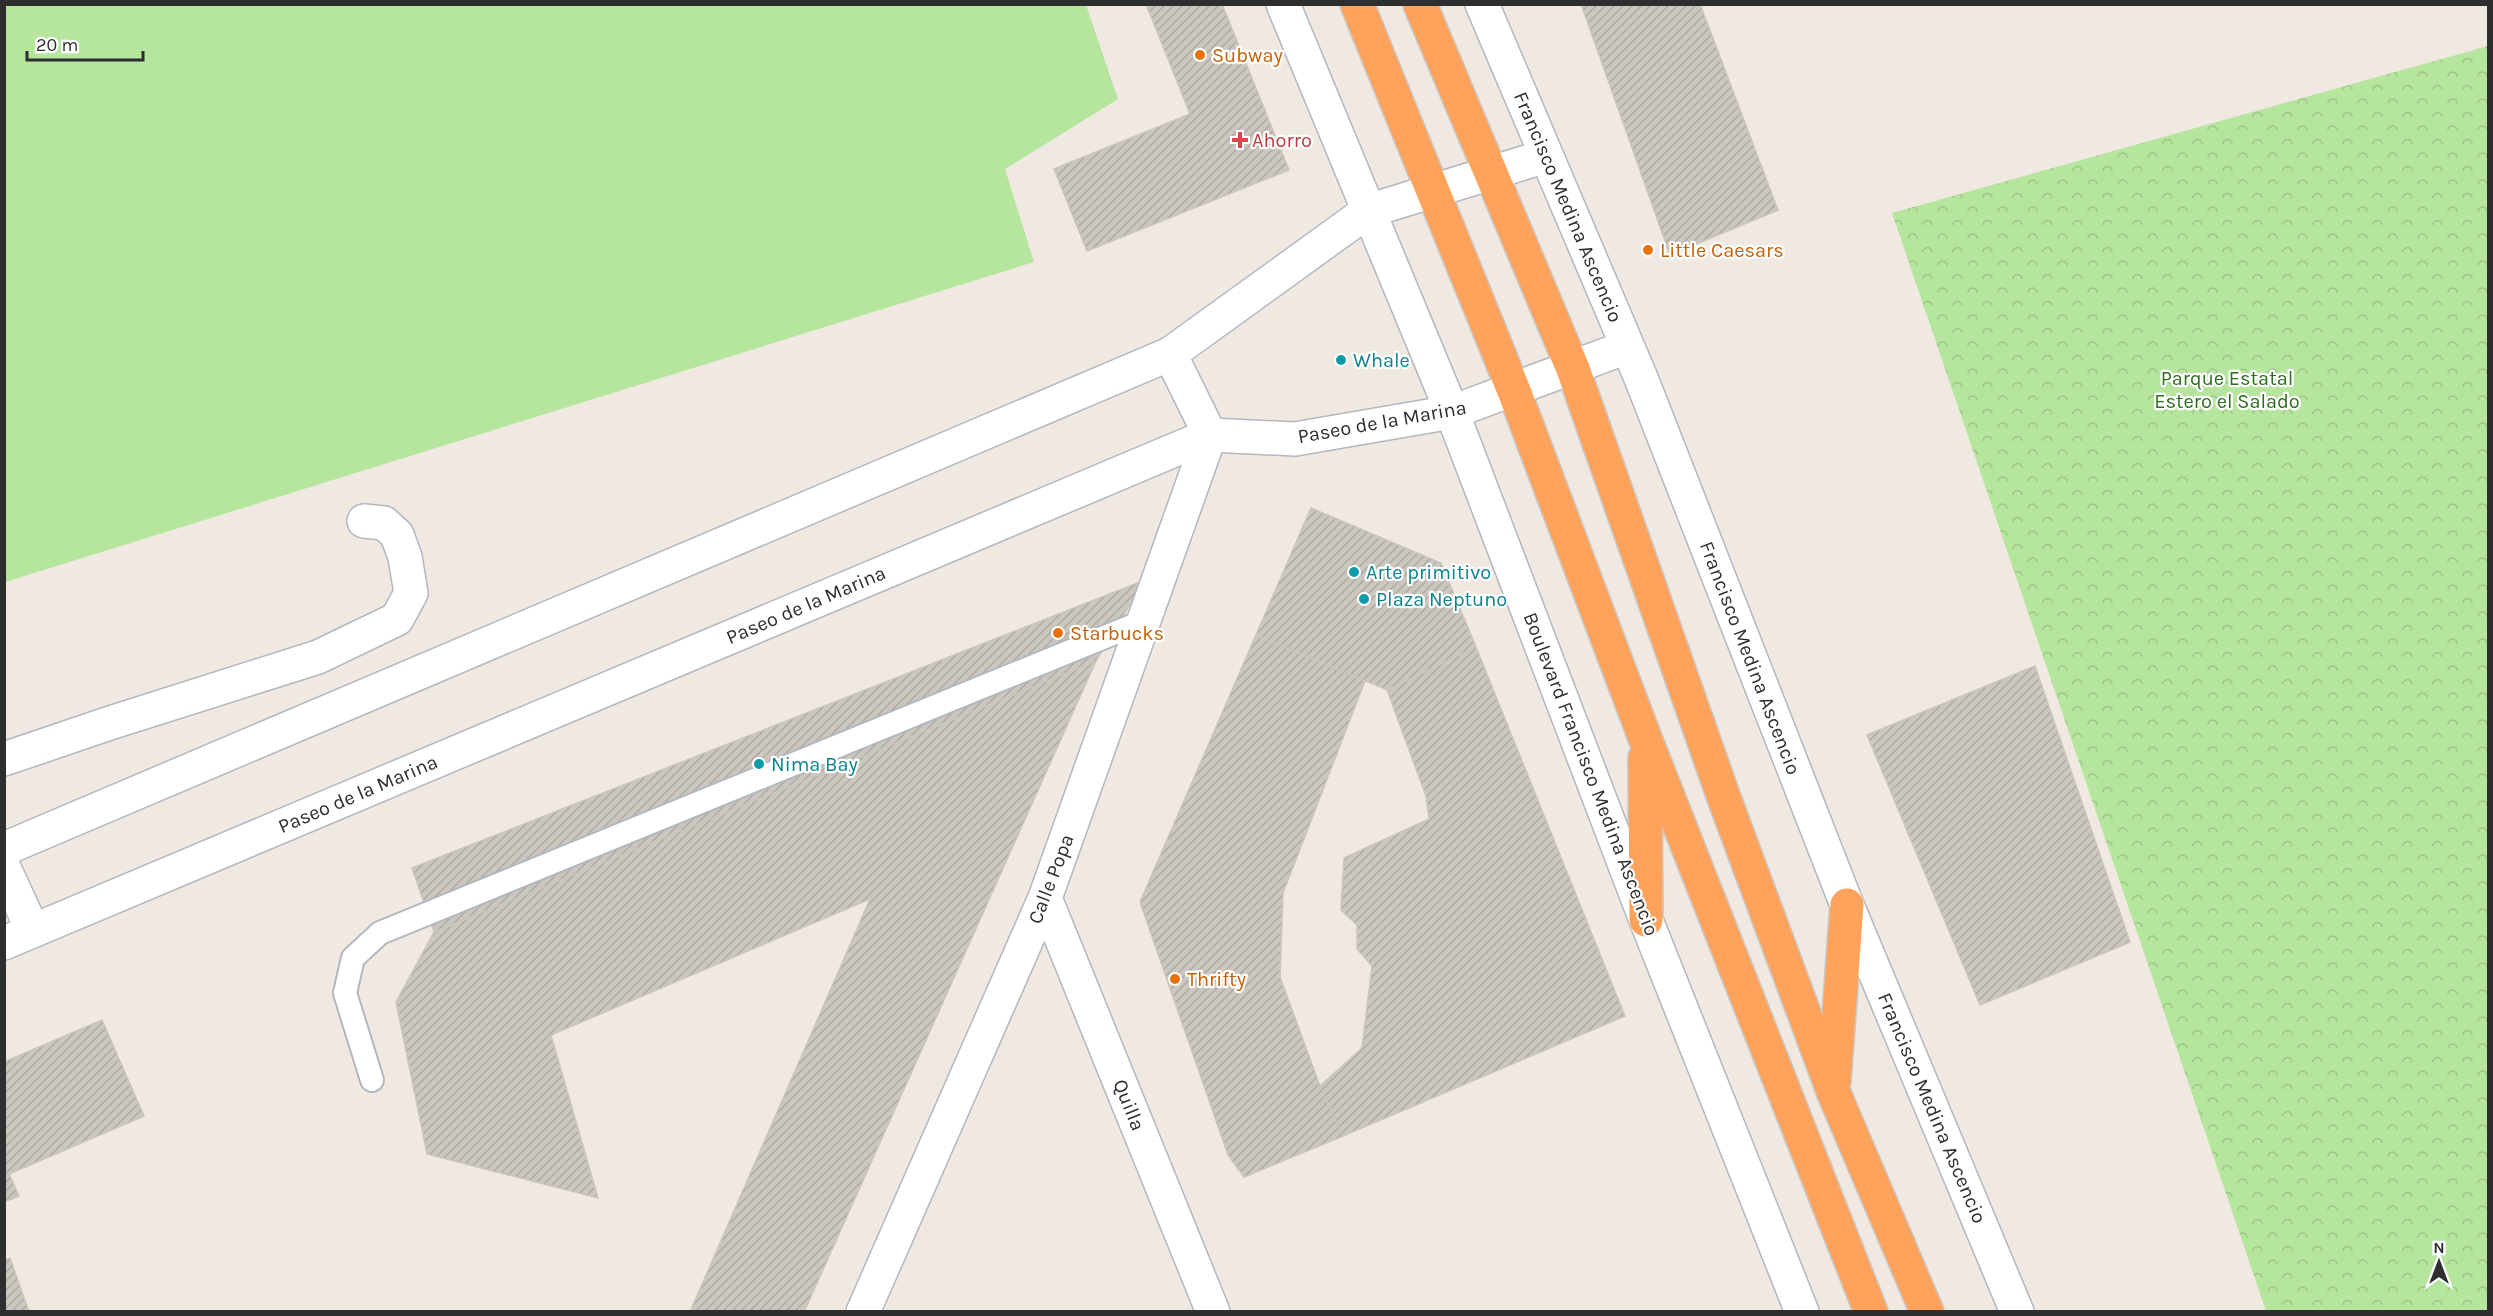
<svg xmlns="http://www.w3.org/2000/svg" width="2493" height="1316" font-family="Karla,sans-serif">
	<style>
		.grass { fill: #b6e59e }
		.park { fill: url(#park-crowns) }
		.building { fill: url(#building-hatch); stroke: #cbc5ba; stroke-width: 1.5 }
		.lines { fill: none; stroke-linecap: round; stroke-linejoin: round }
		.lane-casing { stroke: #b4b7c1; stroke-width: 26 }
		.street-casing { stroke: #b4b7c1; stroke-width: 36 }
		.secondary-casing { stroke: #b4b7c1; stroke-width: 36 }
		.highway-casing { stroke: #c9c9c9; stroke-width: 36 }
		.lane { stroke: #fff; stroke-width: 22 }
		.street { stroke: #fff; stroke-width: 33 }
		.secondary { stroke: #fff; stroke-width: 33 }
		.highway { stroke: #ffa35c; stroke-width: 33 }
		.food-dot { fill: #e8710a; stroke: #fff; stroke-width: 2 }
		.health-dot { fill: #e0444e; stroke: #fff; stroke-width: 2 }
		.culture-dot { fill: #0f9aa8; stroke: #fff; stroke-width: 2 }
		.labels { text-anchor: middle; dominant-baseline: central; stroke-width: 4.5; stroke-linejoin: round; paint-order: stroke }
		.food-label { font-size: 20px; fill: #c56008; stroke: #fff; text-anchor: start }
		.health-label { font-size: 20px; fill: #be3a42; stroke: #fff; text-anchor: start }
		.street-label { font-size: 20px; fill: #2e2e2e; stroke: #fff }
		.culture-label { font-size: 20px; fill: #0d838f; stroke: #fff; text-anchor: start }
		.park-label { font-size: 20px; fill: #2c6e1b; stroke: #fff }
	</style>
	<defs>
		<pattern id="park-crowns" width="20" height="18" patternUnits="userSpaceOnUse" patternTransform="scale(1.5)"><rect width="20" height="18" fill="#b6e59e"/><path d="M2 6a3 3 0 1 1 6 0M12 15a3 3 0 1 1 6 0" fill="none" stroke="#9dc588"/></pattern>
		<pattern id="building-hatch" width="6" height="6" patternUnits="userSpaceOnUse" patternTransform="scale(1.5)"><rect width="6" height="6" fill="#cbc7bf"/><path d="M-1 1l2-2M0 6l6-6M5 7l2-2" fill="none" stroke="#afaba4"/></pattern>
	</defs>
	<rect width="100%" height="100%" fill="#efe9e1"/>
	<path class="grass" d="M5,4L1086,5L1118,99L1005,169L1034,262L5,582Z"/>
	<path class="park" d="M2488,46V1311H2266L1892,213Z"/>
	<path class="building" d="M1146,4H1222L1289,170L1087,251L1054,169L1190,114Z
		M1581,4H1700L1778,210L1670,255Z
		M1311,508L1441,563L1476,647L1387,690L1256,635Z
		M1145,580L1096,661L434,932L412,868Z
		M1256,635L1365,681L1283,893L1280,977L1320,1086L1343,1136L1244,1177L1228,1155L1140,902Z
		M1476,647L1625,1016L1343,1136L1320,1086L1362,1048L1372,966L1357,949V925L1341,910L1344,858L1429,819L1426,796L1387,690Z
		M1096,661L804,1312H690L870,899L551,1035L598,1198L427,1154L396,1002L434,932Z
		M2035,666L2130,942L1980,1005L1867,735Z
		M102,1020L144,1116L9,1174L19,1196L4,1202V1062Z
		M10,1258L29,1312H4V1260Z"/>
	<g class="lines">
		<g class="lane-casing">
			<path id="lane" d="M372,1080L345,993L353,958L380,933L1144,621"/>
		</g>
		<g class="street-casing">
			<path id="street" d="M4,759L110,723L318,657L397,619L411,593L405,557L397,535L384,523L364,521
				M1045,898L1213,1312
				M863,1312L1045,898L1210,435L1170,354"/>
		</g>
		<g class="secondary-casing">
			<path id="secondary" d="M1283,4L1452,412L1646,920L1802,1312
				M1482,4L1641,378L1847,905L2017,1312
				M4,849L1170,354L1368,211L1546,156
				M4,868L33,931
				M4,943L1210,435L1295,439L1452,412L1627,347"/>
		</g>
		<g class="highway-casing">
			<path id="highway" d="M1357,4L1514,391L1645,738L1871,1312
				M1420,4L1573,369L1724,798L1833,1091L1927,1312
				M1645,758L1646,920
				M1834,1081L1847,905"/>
		</g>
		<use href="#lane" class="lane"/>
		<use href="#street" class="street"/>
		<use href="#secondary" class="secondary"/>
		<use href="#highway" class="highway"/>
	</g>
	<g class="food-dot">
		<circle cx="1200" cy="55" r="6"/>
		<circle cx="1648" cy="250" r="6"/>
		<circle cx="1058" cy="633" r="6"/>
		<circle cx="1175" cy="979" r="6"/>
	</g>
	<path class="health-dot" d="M1237 131h6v6h6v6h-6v6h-6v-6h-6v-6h6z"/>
	<g class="culture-dot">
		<circle cx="1341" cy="360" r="6"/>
		<circle cx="1354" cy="572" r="6"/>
		<circle cx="1364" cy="599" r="6"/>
		<circle cx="759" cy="764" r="6"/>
	</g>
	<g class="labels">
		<g class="food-label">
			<text x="1212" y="55">Subway</text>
			<text x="1660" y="250">Little Caesars</text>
			<text x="1070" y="633">Starbucks</text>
			<text x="1187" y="979">Thrifty</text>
		</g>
		<g class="health-label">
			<text x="1252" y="140">Ahorro</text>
		</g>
		<g class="street-label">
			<text transform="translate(1568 207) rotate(67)">Francisco Medina Ascencio</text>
			<text transform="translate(1382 422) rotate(-10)">Paseo de la Marina</text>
			<text transform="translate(806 605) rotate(-23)">Paseo de la Marina</text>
			<text transform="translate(1750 658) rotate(69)">Francisco Medina Ascencio</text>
			<text transform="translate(1591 774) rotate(69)">Boulevard Francisco Medina Ascencio</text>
			<text transform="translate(358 794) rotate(-23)">Paseo de la Marina</text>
			<text transform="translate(1051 879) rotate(-69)">Calle Popa</text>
			<text transform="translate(1129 1105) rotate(68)">Quilla</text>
			<text transform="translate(1932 1108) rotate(67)">Francisco Medina Ascencio</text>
		</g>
		<g class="culture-label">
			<text x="1353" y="360">Whale</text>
			<text x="1366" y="572">Arte primitivo</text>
			<text x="1376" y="599">Plaza Neptuno</text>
			<text x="771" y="764">Nima Bay</text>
		</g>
		<g class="park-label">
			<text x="2227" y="378">Parque Estatal<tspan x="2227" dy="23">Estero el Salado</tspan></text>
		</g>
	</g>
	<rect width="2493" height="1316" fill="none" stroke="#2e2e2e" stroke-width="12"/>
	<g transform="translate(2439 1262)" stroke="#ffffff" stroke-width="4.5" paint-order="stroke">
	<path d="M0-4.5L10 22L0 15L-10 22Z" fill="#2e2e2e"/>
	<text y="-9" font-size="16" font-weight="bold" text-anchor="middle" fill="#2e2e2e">N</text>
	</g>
	<path d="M27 51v9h116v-9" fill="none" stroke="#2e2e2e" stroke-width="3"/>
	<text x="36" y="51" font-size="18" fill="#2e2e2e" stroke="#ffffff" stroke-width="4.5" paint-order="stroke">20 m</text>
</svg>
